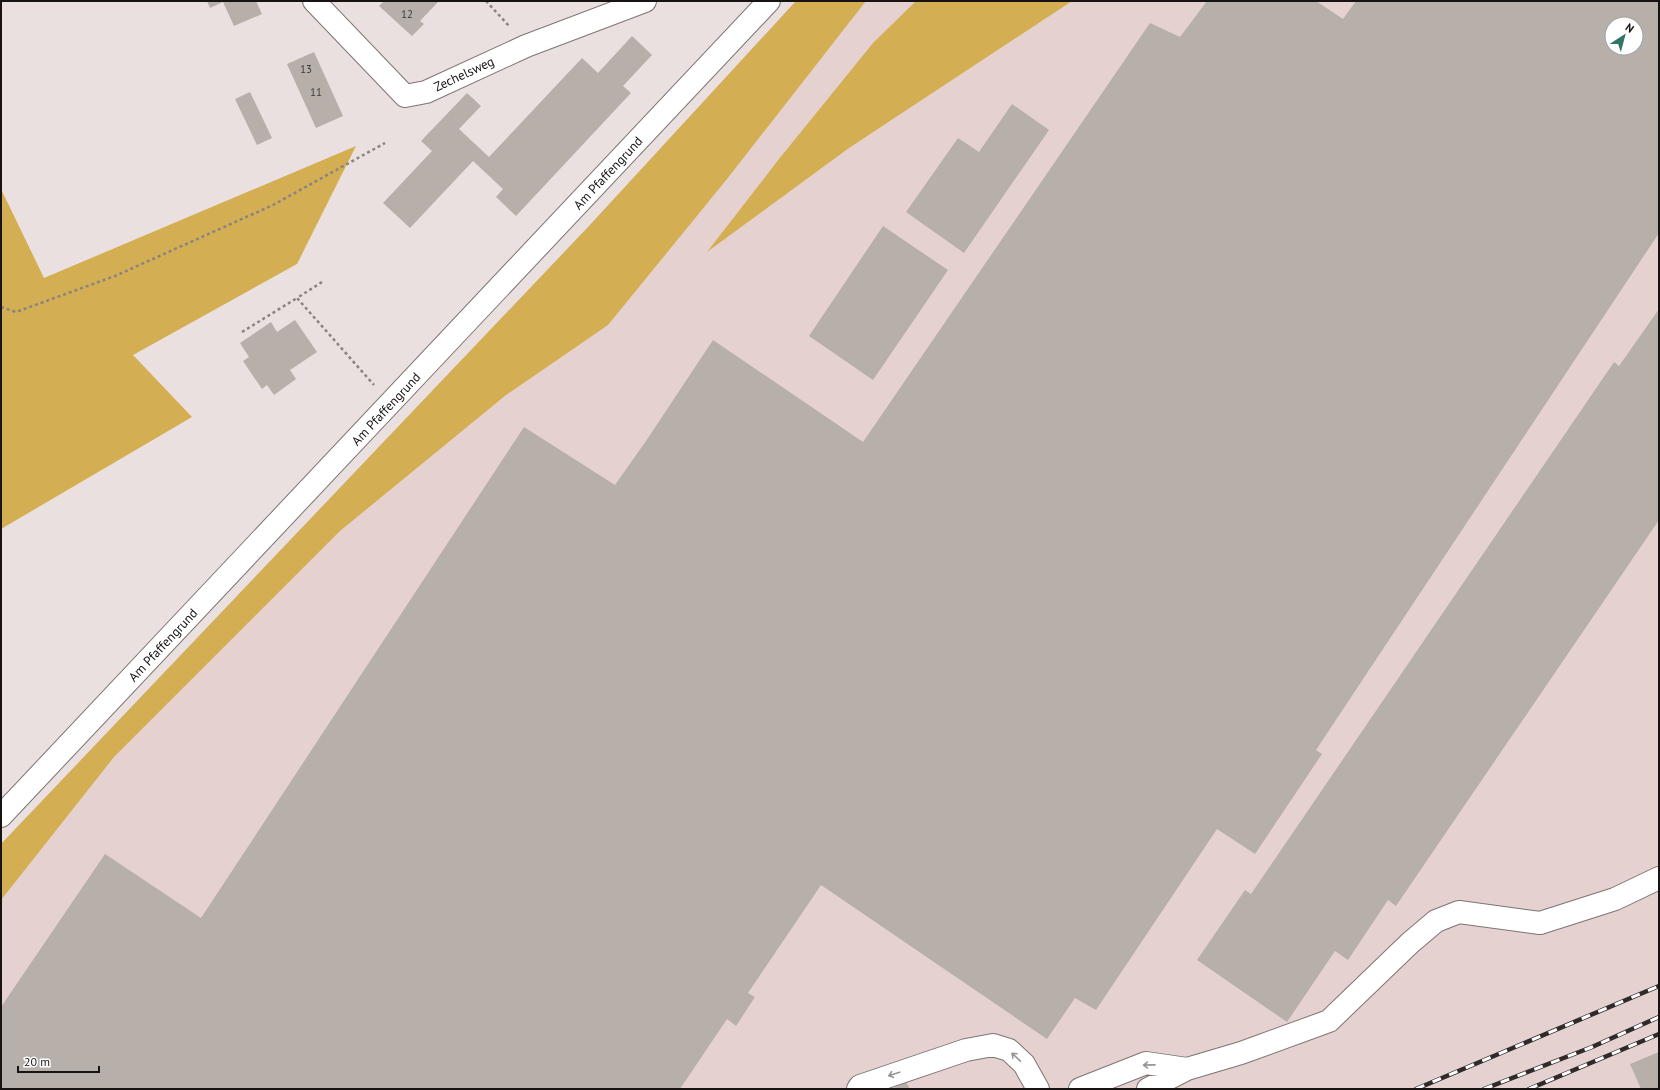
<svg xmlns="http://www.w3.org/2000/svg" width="1660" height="1090" font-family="'PT Sans',sans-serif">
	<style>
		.built { fill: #e5d2d0; fill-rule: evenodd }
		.green { fill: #d4ae52 }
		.building { fill: #b7afaa; fill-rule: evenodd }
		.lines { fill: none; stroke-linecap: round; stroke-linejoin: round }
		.minor-casing { stroke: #7d7473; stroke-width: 24 }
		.path { stroke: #8a8382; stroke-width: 2.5; stroke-dasharray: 3 3; stroke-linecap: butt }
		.minor { stroke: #fff; stroke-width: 22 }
		.rail-casing { stroke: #2f2b2a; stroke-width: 4.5 }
		.rail { stroke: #fff; stroke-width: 3; stroke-dasharray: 9; stroke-linecap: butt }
		.oneway { stroke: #969594 }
		.labels { text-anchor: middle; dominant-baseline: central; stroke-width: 3; stroke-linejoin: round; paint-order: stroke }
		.number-label { font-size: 11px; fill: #3e3a38 }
		.street-label { font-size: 13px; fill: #161312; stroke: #fff }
	</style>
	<rect width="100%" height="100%" fill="#eae0df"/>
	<path class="built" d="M796,1H1659V1089H1V844L589,226ZM1612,24H1636V48H1612Z"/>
	<path class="green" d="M796,1H866L727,179L608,325L506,395L340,531L114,757L1,900V844L589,226Z
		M916,1H1072L849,148L707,252L779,159L873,43Z
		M356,146L297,264L133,355L192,417L1,529V189L44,278Z"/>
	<path class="building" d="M207,1H256L262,14L234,26L223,2L210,8Z
		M384,1H439L420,21L424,24L412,36L379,6Z
		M1207,1H1316L1343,19L1356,1H1659V233L1316,750L1322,754L1255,854L1217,829L1096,1010L1075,998L1047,1039L821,885L748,993L755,997L736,1026L727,1019L680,1089H1V1007L105,854L201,918L524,427L615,485L646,441L713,340L863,442L1150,23L1180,37ZM1612,24H1636V48H1612Z
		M632,36L652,55L623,86L631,93L516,216L496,197L503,189L473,161L410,228L383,203L432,151L421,141L467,93L481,106L459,129L489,157L582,58L598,73Z
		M314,52L343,116L316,128L287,64Z
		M250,92L272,138L257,145L235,99Z
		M1012,104L1049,130L964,253L906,212L958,138L979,152Z
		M883,226L948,270L873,380L809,336Z
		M1659,309V520L1396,906L1388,900L1348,960L1335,951L1287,1022L1197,960L1245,890L1251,894L1614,362L1619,366Z
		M295,320L317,352L290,370L296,379L274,395L267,385L262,389L243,361L249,357L240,343L271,322L277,332Z
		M1659,1052V1089H1641L1630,1064Z
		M906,1082L910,1089H892Z"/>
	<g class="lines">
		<g class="minor-casing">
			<path id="minor" d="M314,1L405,96L426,92L526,46L645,1
				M1,816L769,1
				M858,1089L860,1086L966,1050L993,1045L1009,1050L1024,1064L1038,1089
				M1080,1089L1146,1063L1187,1069
				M1148,1089L1187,1069L1241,1053L1329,1021L1410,943L1436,921L1459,912L1540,923L1615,899L1659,878"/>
		</g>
		<path class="path" d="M486,1L510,27
			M322,282L297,298L374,385
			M1,307L16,312L115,276L273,205L385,143
			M242,332L297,298"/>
		<use href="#minor" class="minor"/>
		<g class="rail-casing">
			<path id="rail" d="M1416,1089L1659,986
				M1484,1089L1592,1047L1659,1017
				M1529,1089L1659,1034"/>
		</g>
		<use href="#rail" class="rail"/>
	</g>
	<defs><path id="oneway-shaft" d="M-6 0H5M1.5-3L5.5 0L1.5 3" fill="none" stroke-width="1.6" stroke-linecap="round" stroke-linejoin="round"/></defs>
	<g class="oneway">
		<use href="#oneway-shaft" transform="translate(1016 1057) rotate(-136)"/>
		<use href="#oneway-shaft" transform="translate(1149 1065) rotate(179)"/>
		<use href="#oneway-shaft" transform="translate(894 1074) rotate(162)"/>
	</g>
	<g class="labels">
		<g class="number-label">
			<text x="407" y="14">12</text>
			<text x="306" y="69">13</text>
			<text x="316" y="92">11</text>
		</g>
		<g class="street-label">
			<text transform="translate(464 74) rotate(-25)">Zechelsweg</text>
			<text transform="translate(608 173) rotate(-47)">Am Pfaffengrund</text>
			<text transform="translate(386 409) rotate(-47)">Am Pfaffengrund</text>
			<text transform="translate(163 645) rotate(-47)">Am Pfaffengrund</text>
		</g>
	</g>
	<rect width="1660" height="1090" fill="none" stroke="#161312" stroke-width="4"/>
	<g transform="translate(1624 36) rotate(36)"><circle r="19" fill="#ffffff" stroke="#a2a1a0"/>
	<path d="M0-3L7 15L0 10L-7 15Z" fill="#317569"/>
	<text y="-6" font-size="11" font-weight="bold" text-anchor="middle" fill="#161312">N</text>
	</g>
	<path d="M18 1066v6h81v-6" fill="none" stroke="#161312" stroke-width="2"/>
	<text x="24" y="1066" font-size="12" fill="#161312" stroke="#ffffff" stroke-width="3" paint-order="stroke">20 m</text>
</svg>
